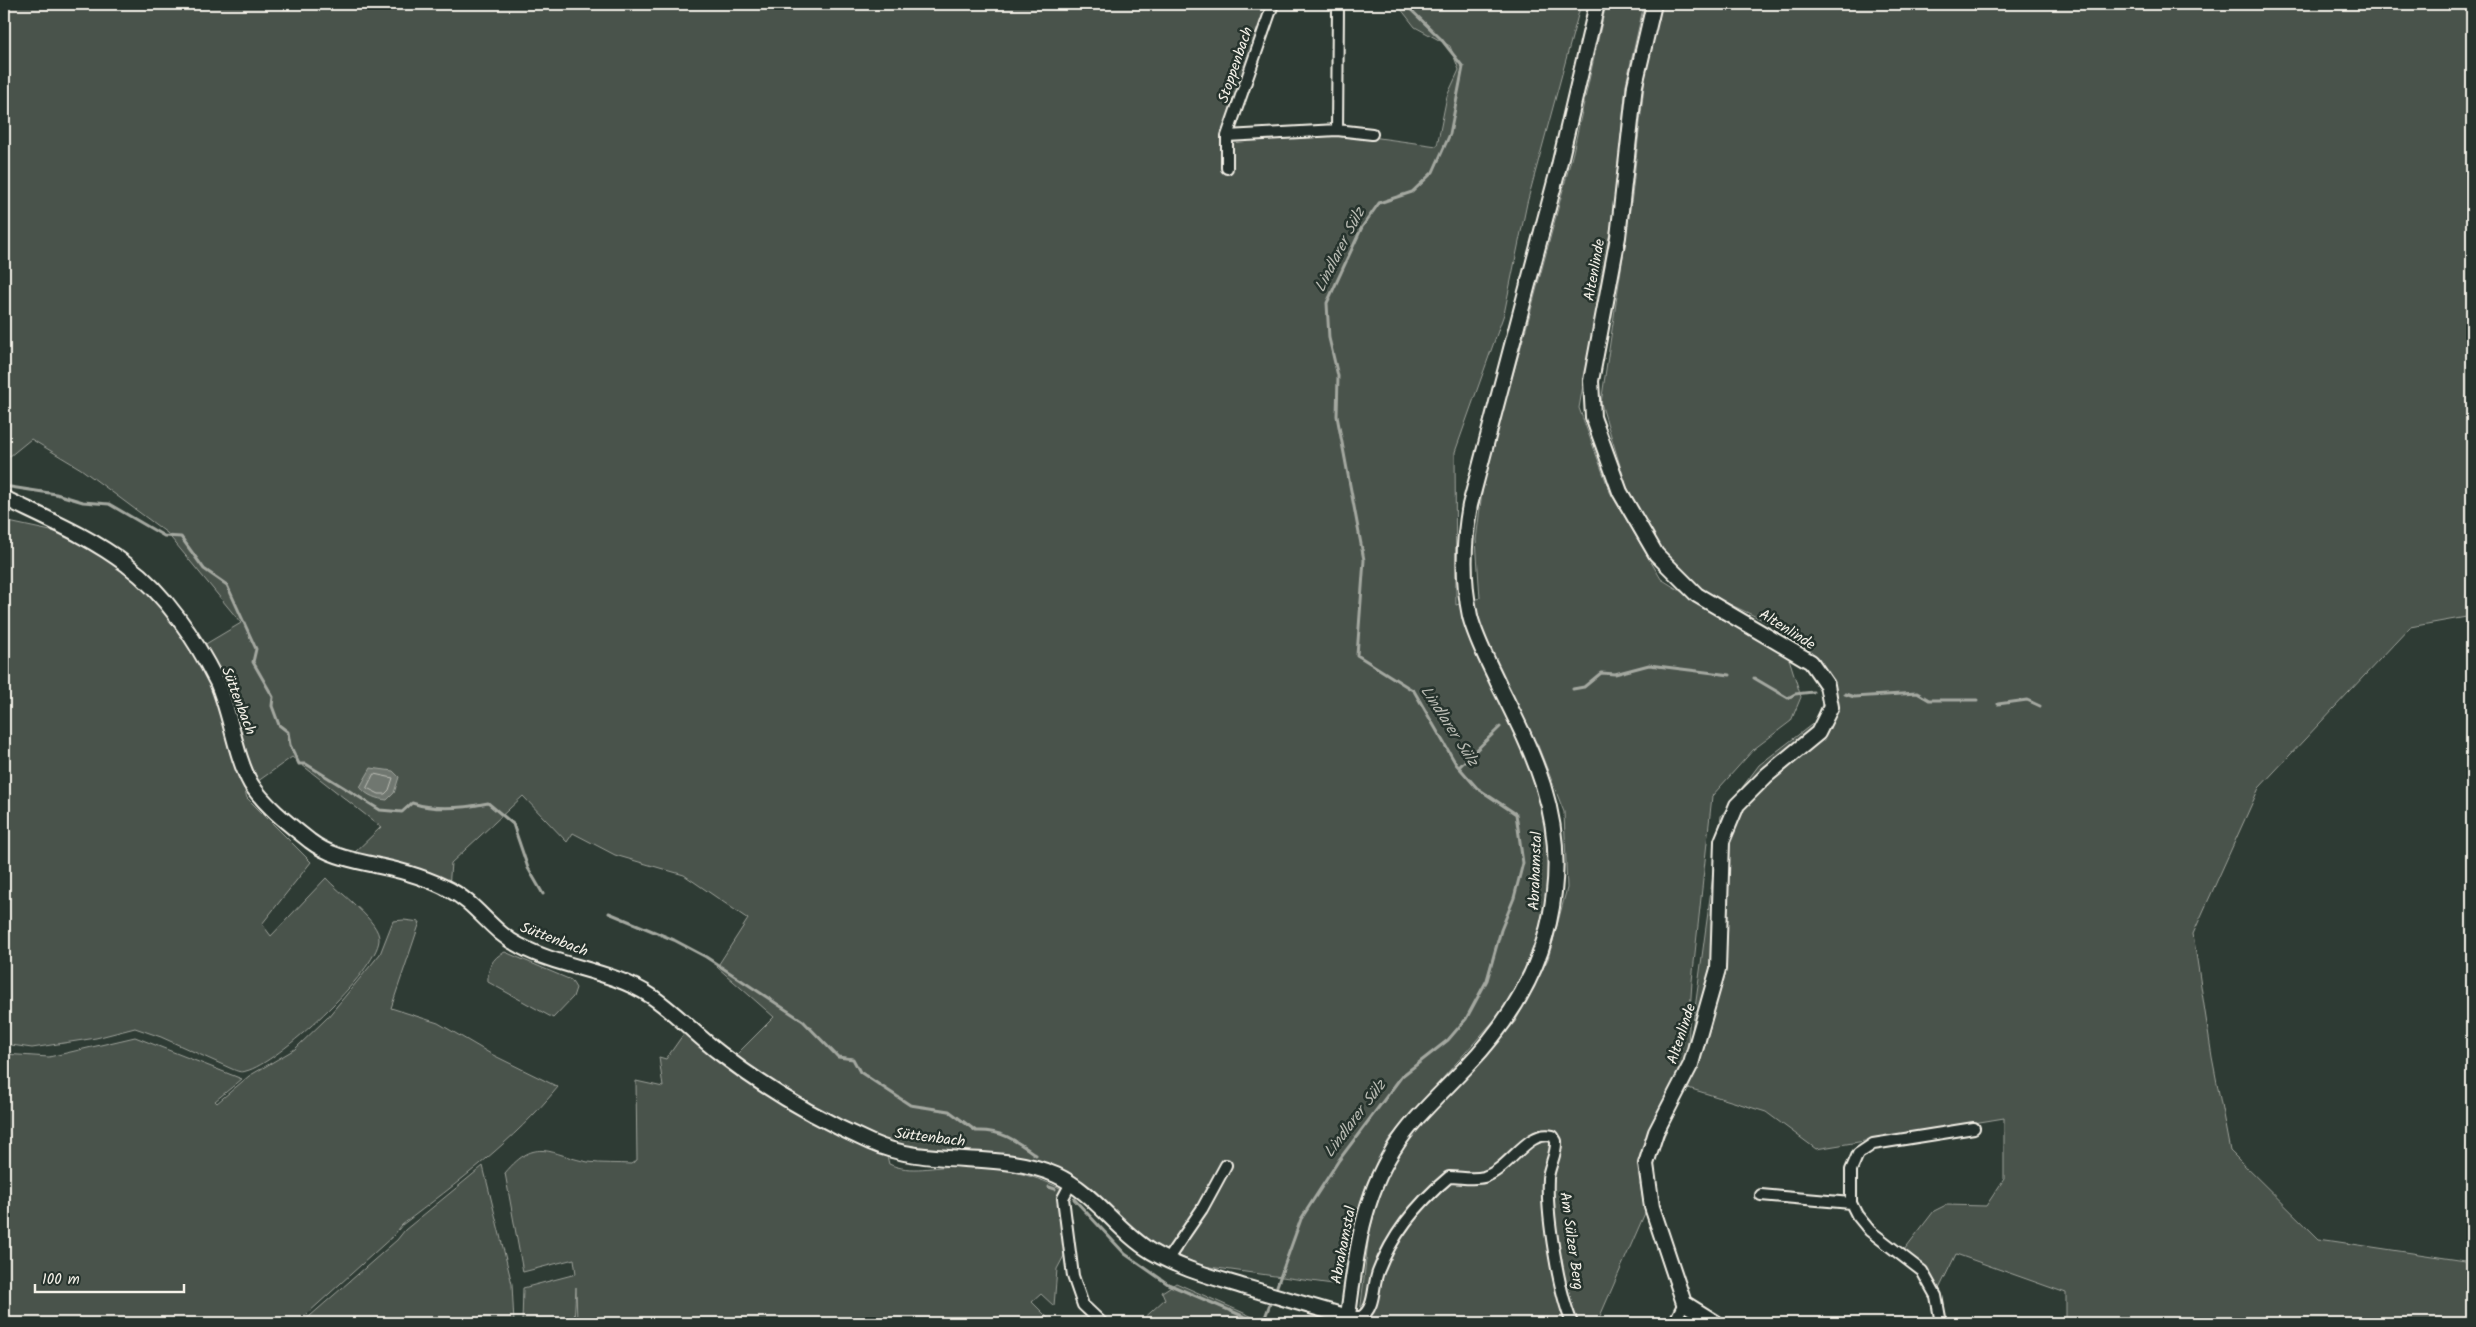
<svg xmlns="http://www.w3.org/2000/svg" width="2476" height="1327" font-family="Kalam,sans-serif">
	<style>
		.green { fill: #48524c; stroke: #9ea29a }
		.water { fill: #6f7770; stroke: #a4a8a0 }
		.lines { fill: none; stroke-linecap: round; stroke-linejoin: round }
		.shore { stroke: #bfc0b8; stroke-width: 1 }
		.stream { stroke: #a4a8a0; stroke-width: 3 }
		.street-casing { stroke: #f4f1e8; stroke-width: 14 }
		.secondary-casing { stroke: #f4f1e8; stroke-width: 18 }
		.street { stroke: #26332d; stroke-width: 10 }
		.secondary { stroke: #26332d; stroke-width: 14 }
		.labels { text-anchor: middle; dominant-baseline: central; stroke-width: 5; stroke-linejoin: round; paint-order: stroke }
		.street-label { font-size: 15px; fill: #f4f1e8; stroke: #26332d }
		.water-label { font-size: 16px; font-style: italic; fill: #b8bab2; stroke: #26332d }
	</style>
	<rect width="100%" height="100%" fill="#2e3b34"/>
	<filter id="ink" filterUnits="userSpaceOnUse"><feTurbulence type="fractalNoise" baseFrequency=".02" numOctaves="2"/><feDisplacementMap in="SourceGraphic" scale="10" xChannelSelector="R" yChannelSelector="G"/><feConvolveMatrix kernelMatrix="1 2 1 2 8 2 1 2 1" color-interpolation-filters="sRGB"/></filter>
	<g filter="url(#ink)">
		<path class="green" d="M4,4H1269L1228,135L1321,130L1437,146L1447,96L1459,70L1450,46L1415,27L1397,4H1581L1527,203L1504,314L1455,452L1456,605L1480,598L1476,540L1484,476L1527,325L1573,152L1606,4H1644L1626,84L1614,210L1579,408L1610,492L1661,579L1724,618L1786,649L1801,697L1791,721L1754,749L1712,796L1692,981L1686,1075L1721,816L1759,765L1815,722L1832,679L1782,629L1702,591L1659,546L1626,485L1601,403L1632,196L1645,77L1662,4H2472V616L2410,627L2259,788L2193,934L2212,1057L2230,1151L2319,1239L2472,1262V1323H2066V1293L1956,1254L1938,1291L1926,1267L1904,1250L1934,1211L1946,1205L1986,1206L2004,1179V1118L1816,1149L1766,1112L1685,1087L1648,1174L1640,1183L1645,1213L1597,1323H1359L1369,1233L1385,1177L1416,1129L1515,1022L1548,959L1567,888L1564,812L1537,743L1523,747L1547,818L1549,859L1545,911L1528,965L1504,1009L1389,1139L1366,1185L1351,1233L1340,1285L1202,1266L1141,1239L1060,1173L938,1154L864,1140L732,1059L774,1017L717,967L748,919L684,875L615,855L573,833L567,842L523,796L451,863L449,888L349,858L381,827L292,757L254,784L199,648L241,623L167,533L81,469L31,439L4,461Z
			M4,521L60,533L106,559L134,579L164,610L192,652L218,701L247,798L311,862L262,924L271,936L326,878C338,892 381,922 379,940C377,971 277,1064 246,1071C241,1073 237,1071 232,1069L161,1037L135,1028L96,1038L32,1048L4,1044Z
			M404,920L420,922L391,1008L438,1023L491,1054L558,1087C514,1141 457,1183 402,1225L394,1235L297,1323H4V1054L49,1057L135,1037L242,1079L215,1101L217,1103L249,1076L295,1049L327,1018L380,954L393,921Z
			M505,952L571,980L576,988L573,997L553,1018L488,982C487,970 492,957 505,952Z
			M685,1032L803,1115L887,1156L889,1164C910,1174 935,1166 957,1166C994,1166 1030,1173 1062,1189L1066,1252L1057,1269L1054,1306L1041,1294L1032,1302L1053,1323H577L576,1287L574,1323H522L523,1288L576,1274L574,1259L523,1272L505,1173C537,1135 550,1155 588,1162C602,1164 617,1163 631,1164L637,1160L636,1081L663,1087L659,1057L666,1059Z
			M483,1166L512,1284L514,1323H302L397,1240L405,1230Z
			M1176,1283L1262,1321V1323H1139L1165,1299L1162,1292Z"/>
		<path class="water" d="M371,768L393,771L399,777L394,793L387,800C377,799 367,796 360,787Z"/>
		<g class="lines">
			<path class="shore" d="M374,774L393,778L389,790L385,794H379L367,788Z"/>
			<path class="stream" d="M4,486L56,494L83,502L109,504L164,536L181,537L204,569L227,585L256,649L253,662L273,697L272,706L279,725L288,732L290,745L299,764H306L380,810L402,812L412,803C436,811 464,808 488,803L513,824L528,868L543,894
				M1754,678L1788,698L1795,694L1813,692
				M1573,689L1584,687L1601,673L1615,674L1649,665L1730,675
				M1845,694L1854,697L1917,693L1929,700H1977
				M1998,704L2027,700L2040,706
				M1459,767L1500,727
				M609,913L674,940L706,957L803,1021L838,1057L853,1059L860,1072L910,1105L949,1111L976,1131C1002,1130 1015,1140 1036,1155
				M1049,1187L1055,1189
				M1074,1199L1125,1254L1168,1284L1259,1323
				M1277,1286L1301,1219L1339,1160L1402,1076L1448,1040L1466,1019L1487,980L1501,930L1514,898L1523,863L1516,814L1477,788L1456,764L1414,691L1357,655L1364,560L1337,416L1338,376L1329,338L1327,303L1362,227L1379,203L1412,192L1433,172L1450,134L1463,67L1441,39L1405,4
				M1263,1323L1271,1301"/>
			<g class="street-casing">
				<path id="street" d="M1337,130L1338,7
					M1227,136L1337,130L1372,134
					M1227,168V136L1273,4
					M1071,1183L1063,1198L1073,1276L1083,1305L1102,1323
					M1761,1195L1851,1203
					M1167,1260L1202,1209L1226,1165
					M1348,1317H1361C1376,1307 1372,1287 1378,1272C1392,1235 1419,1202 1449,1177C1461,1177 1473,1180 1484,1177C1511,1168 1527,1129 1553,1136L1556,1141C1557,1154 1549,1166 1548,1178C1546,1214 1558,1290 1572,1323
					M1674,1323L1684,1303
					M1941,1323L1936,1296L1922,1271L1870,1231L1857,1215L1851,1203V1170L1858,1154L1873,1144L1974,1128"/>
			</g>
			<g class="secondary-casing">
				<path id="secondary" d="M1654,4L1635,85L1618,237L1591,381L1593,417L1620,492L1656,554L1697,595L1811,662L1827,685L1831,707L1818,733L1767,775L1737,805L1722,841L1718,969L1691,1064L1656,1132L1646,1164L1652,1207L1684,1303L1716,1323
					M4,498C45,518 91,537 127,565C165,593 196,640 217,682C231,714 235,756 251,784C265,806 290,825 310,841C331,857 354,860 379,866C403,871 428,878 450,890C477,904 492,932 520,946C561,968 612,970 651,996C676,1013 697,1036 721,1054C766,1089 818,1119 870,1142C929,1169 997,1149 1056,1175C1095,1193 1116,1230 1152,1252C1181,1269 1213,1277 1245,1287C1279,1297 1313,1307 1348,1317
					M1347,1323C1355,1264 1360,1203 1393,1150C1413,1118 1441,1094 1467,1066C1513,1018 1547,960 1554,892C1563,813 1534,755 1500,687C1490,665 1476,640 1470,616C1462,578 1463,543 1470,505L1558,170L1597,4"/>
			</g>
			<use href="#street" class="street"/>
			<use href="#secondary" class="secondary"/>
		</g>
	</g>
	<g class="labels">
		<g class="street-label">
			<text transform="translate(1236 65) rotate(-71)">Stoppenbach</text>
			<text transform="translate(1595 270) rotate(-80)">Altenlinde</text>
			<text transform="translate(1787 630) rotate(32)">Altenlinde</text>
			<text transform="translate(238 701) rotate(69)">Süttenbach</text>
			<text transform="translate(1536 871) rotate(-88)">Abrahamstal</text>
			<text transform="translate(554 940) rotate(21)">Süttenbach</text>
			<text transform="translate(1682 1034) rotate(-72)">Altenlinde</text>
			<text transform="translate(930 1138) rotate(7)">Süttenbach</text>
			<text transform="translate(1571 1241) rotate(82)">Am Sülzer Berg</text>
			<text transform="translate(1344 1245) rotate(-79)">Abrahamstal</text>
		</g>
		<g class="water-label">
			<text transform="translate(1340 250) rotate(-63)">Lindlarer Sülz</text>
			<text transform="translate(1449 726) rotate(57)">Lindlarer Sülz</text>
			<text transform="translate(1355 1119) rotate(-53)">Lindlarer Sülz</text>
		</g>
	</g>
	<rect width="2476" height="1327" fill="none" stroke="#26332d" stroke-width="20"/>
	<rect x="10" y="10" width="2456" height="1307" fill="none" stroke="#f4f1e8" stroke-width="2" filter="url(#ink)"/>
	<path d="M35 1284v8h149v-8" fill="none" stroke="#f4f1e8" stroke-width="2.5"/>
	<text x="42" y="1284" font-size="15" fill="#f4f1e8" stroke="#26332d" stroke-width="4" paint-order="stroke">100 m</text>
</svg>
